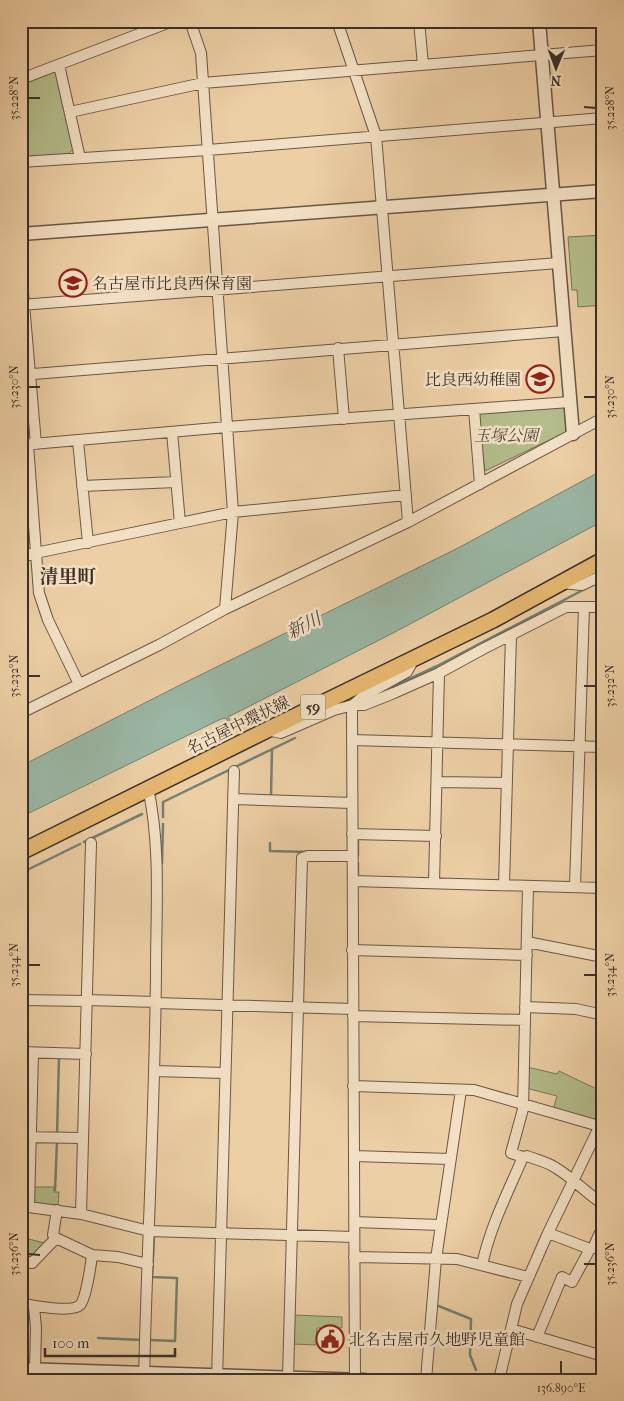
<svg xmlns="http://www.w3.org/2000/svg" width="624" height="1401" font-family="'IM FELL French Canon','Noto Serif JP',serif">
	<style>
		.green { fill: #b3bc8a; stroke: #777659 }
		.water { fill: #9ab6a4; stroke: #748072 }
		.lines { fill: none; stroke-linecap: round; stroke-linejoin: round }
		.stream { stroke: #748072; stroke-width: 2.5 }
		.minor-casing { stroke: #685747; stroke-width: 12 }
		.tertiary-casing { stroke: #685747; stroke-width: 15 }
		.primary-casing { stroke: #3b2f28; stroke-width: 18 }
		.minor { stroke: #f3e0c4; stroke-width: 10 }
		.tertiary { stroke: #f3e0c4; stroke-width: 12 }
		.primary { stroke: #e6b872; stroke-width: 15 }
		.ticks { fill: none; stroke: #3b2f28; stroke-width: 2 }
		.labels { text-anchor: middle; dominant-baseline: central; stroke-width: 5; stroke-linejoin: round; paint-order: stroke }
		.shield { fill: #f3e0c4; stroke: #726457; stroke-width: 1 }
		.shield-label { font-size: 15px; font-weight: bold; fill: #3b2f28 }
		.poi-label { font-size: 16px; fill: #3b2f28; stroke: #f3e0c4; text-anchor: start }
		.park-label { font-size: 16px; font-style: italic; fill: #534b3c; stroke: #f3e0c4 }
		.street-label { font-size: 16px; fill: #3b2f28; stroke: #f3e0c4 }
		.water-label { font-size: 18px; font-style: italic; fill: #4e4a41; stroke: #f3e0c4 }
		.quarter-label { font-size: 19px; font-weight: bold; fill: #3b2f28; stroke: #f3e0c4 }
		.neatline { fill: none; stroke: #3b2f28; stroke-width: 2 }
		.ticks-label { font-size: 12px; text-anchor: middle; fill: #3b2f28 }
	</style>
	<rect width="100%" height="100%" fill="#edcfa5"/>
	<filter id="stains"><feTurbulence type="fractalNoise" baseFrequency=".004" numOctaves="4"/><feColorMatrix values="0 0 0 0 .2 0 0 0 0 .09 0 0 0 0 .02 0 0 0 .5 -.17"/></filter>
	<radialGradient id="worn" r=".72"><stop offset=".6" stop-color="#630" stop-opacity="0"/><stop offset="1" stop-color="#630" stop-opacity=".3"/></radialGradient>
	<path class="green" d="M55,72L58,75L74,148L68,154L21,157V85Z
		M603,235V305L578,307L577,290H572L568,237Z
		M564,405L566,432L485,471L477,413Z
		M527,1067L557,1074L559,1071L603,1092C603,1103 605,1115 594,1121L553,1110L557,1096L526,1088Z
		M32,1187H54V1192H59L58,1206L34,1204Z
		M21,1237L48,1244L31,1261L21,1260Z
		M293,1315L342,1317V1328H317L316,1345L292,1344Z"/>
	<path class="water" d="M603,470V521L395,632L228,717L230,720L228,722L226,718L221,719L21,817V766L182,684L456,549Z"/>
	<g class="lines">
		<path class="stream" d="M386,690L437,666L585,589
			M271,795L272,749
			M163,817V802L295,738
			M84,842L142,814
			M270,843V851L309,852
			M358,855V839
			M162,863L163,824
			M358,863V875
			M21,873L80,844
			M57,1135L59,1056
			M55,1190L57,1142
			M436,1305L471,1319L470,1355L476,1370
			M98,1338L142,1340
			M150,1340L175,1341L177,1278L152,1277L154,1237"/>
		<g class="minor-casing">
			<path id="minor" d="M190,21L201,53L233,512L225,609
				M337,21L376,136L408,522
				M419,21L423,65
				M59,65L80,158
				M21,79L173,21
				M70,112L203,83L603,50
				M21,162L208,150L603,118
				M21,269L36,444
				M21,305L558,263
				M338,348L344,419
				M21,375L564,331
				M474,409L480,484
				M172,432L180,523
				M78,441L88,543
				M21,445L227,427L570,402
				M28,445L39,593L48,620L79,684
				M82,486L176,482
				M21,556L233,512L406,495
				M561,583L582,585L603,575
				M21,713L159,645L225,609L408,522L603,418
				M267,730L281,733L334,710L353,705H364L394,693L439,673L483,649L566,607H603
				M352,740L603,747
				M437,782L507,783
				M234,799L352,803
				M352,834L436,836
				M353,881L603,888
				M434,883L439,673
				M504,885L511,635
				M528,886L523,1109L511,1153L523,1157L527,1156C537,1160 548,1162 556,1168C573,1178 586,1193 603,1204
				M575,887L584,607
				M527,942L603,957
				M352,950L527,955
				M21,1000L87,1001
				M87,1000L156,1002
				M156,1003L353,1009
				M525,1007L576,1009L603,1015
				M353,1016L525,1020
				M21,1052L86,1054
				M154,1071L225,1073
				M353,1086L474,1090L599,1126
				M21,1137L83,1138
				M354,1156L450,1159
				M21,1206L81,1214L149,1231L354,1237
				M29,1206L33,1053
				M81,1214L91,843
				M354,1222L440,1225
				M548,1233L590,1249
				M56,1238L53,1235L57,1210
				M354,1257L457,1259L528,1277
				M21,1261L32,1263L56,1238L92,1255L118,1257L148,1264
				M482,1265C490,1227 508,1192 523,1157
				M21,1303C33,1306 72,1313 80,1305C86,1299 91,1264 92,1255
				M34,1306L36,1328L35,1369
				M511,1329L603,1356
				M537,1337L562,1277L572,1282L590,1249L593,1248L603,1226
				M288,1378L302,858L308,856H352
				M144,1380C147,1243 155,1107 156,970C156,911 161,846 148,788
				M217,1380L234,771
				M355,1380L352,712L353,705L362,697L407,672L414,659
				M426,1380L436,1259L461,1090
				M499,1380L517,1304L548,1233L603,1119
				M599,1380L603,1369"/>
		</g>
		<g class="tertiary-casing">
			<path id="tertiary" d="M539,21L573,434
				M21,234L603,191
				M21,1369L365,1380"/>
		</g>
		<g class="primary-casing">
			<path id="primary" d="M21,852L267,730L493,620L603,560"/>
		</g>
		<use href="#minor" class="minor"/>
		<use href="#tertiary" class="tertiary"/>
		<use href="#primary" class="primary"/>
	</g>
	<path class="ticks" d="M28,98H40M584,107L596,108M28,387H40M584,397H596M28,676H40M584,686H596M28,965H40M584,975H596M28,1254L40,1255M584,1264H596M561,1374V1361"/>
	<defs>
		<g id="school-ring" transform="scale(1.4375)"><circle r="9.5" fill="#f3e0c4" stroke="#8f2418" stroke-width="1.5"/><path d="M0-5L7-2L0 1L-7-2ZM-4 1L0 2.5L4 1V4Q0 6-4 4Z" fill="#8f2418"/></g>
		<g id="civic-ring" transform="scale(1.4375)"><circle r="9.5" fill="#f3e0c4" stroke="#8f2418" stroke-width="1.5"/><path d="M-.6-6.5H3V-4.5H.6V-3L4-1V1h2V6H-6V1h2V-1L-.6-3ZM-1.2 2.5V6h2.4V2.5Z" fill="#8f2418"/></g>
	</defs>
	<g fill-rule="evenodd">
		<use href="#school-ring" x="73" y="283"/>
		<use href="#school-ring" x="540" y="379"/>
		<use href="#civic-ring" x="330" y="1339"/>
	</g>
	<g class="labels">
		<rect class="shield" x="300.5" y="694.5" width="25" height="25" rx="4"/>
		<g class="shield-label">
			<text x="313" y="707">59</text>
		</g>
		<g class="poi-label">
			<text x="92" y="283">名古屋市比良西保育園</text>
			<text x="521" y="379" text-anchor="end">比良西幼稚園</text>
			<text x="349" y="1339">北名古屋市久地野児童館</text>
		</g>
		<g class="park-label">
			<text x="506" y="435">玉塚公園</text>
		</g>
		<g class="street-label">
			<text transform="translate(238 725) rotate(-26)">名古屋中環状線</text>
		</g>
		<g class="water-label">
			<text transform="translate(304 626) rotate(-27)">新川</text>
		</g>
		<g class="quarter-label">
			<text x="68" y="577">清里町</text>
		</g>
	</g>
	<rect width="624" height="1401" fill="none" stroke="#edcfa5" stroke-width="55"/>
	<g transform="translate(556 68) rotate(181)" stroke="#f3e0c4" stroke-width="4" paint-order="stroke">
	<path d="M0-4L9 19L0 12L-9 19Z" fill="#3b2f28"/>
	<text y="-8" font-size="14" font-weight="bold" text-anchor="middle" fill="#3b2f28">N</text>
	</g>
	<path d="M45 1348v8h130v-8" fill="none" stroke="#3b2f28" stroke-width="2.5"/>
	<text x="52" y="1348" font-size="15" fill="#3b2f28" stroke="#f3e0c4" stroke-width="4" paint-order="stroke">100 m</text>
	<rect x="28" y="28" width="568" height="1346" class="neatline"/>
	<g class="ticks-label">
		<text transform="translate(14 98) rotate(-90)" y="4">35.228°N</text>
		<text transform="translate(610 108) rotate(-90)" y="4">35.228°N</text>
		<text transform="translate(14 387) rotate(-90)" y="4">35.230°N</text>
		<text transform="translate(610 397) rotate(-90)" y="4">35.230°N</text>
		<text transform="translate(14 676) rotate(-90)" y="4">35.232°N</text>
		<text transform="translate(610 686) rotate(-90)" y="4">35.232°N</text>
		<text transform="translate(14 965) rotate(-90)" y="4">35.234°N</text>
		<text transform="translate(610 975) rotate(-90)" y="4">35.234°N</text>
		<text transform="translate(14 1254) rotate(-90)" y="4">35.236°N</text>
		<text transform="translate(610 1264) rotate(-90)" y="4">35.236°N</text>
		<text x="561" y="1392">136.890°E</text>
	</g>
	<rect width="100%" height="100%" filter="url(#stains)"/>
	<rect width="100%" height="100%" fill="url(#worn)"/>
</svg>
